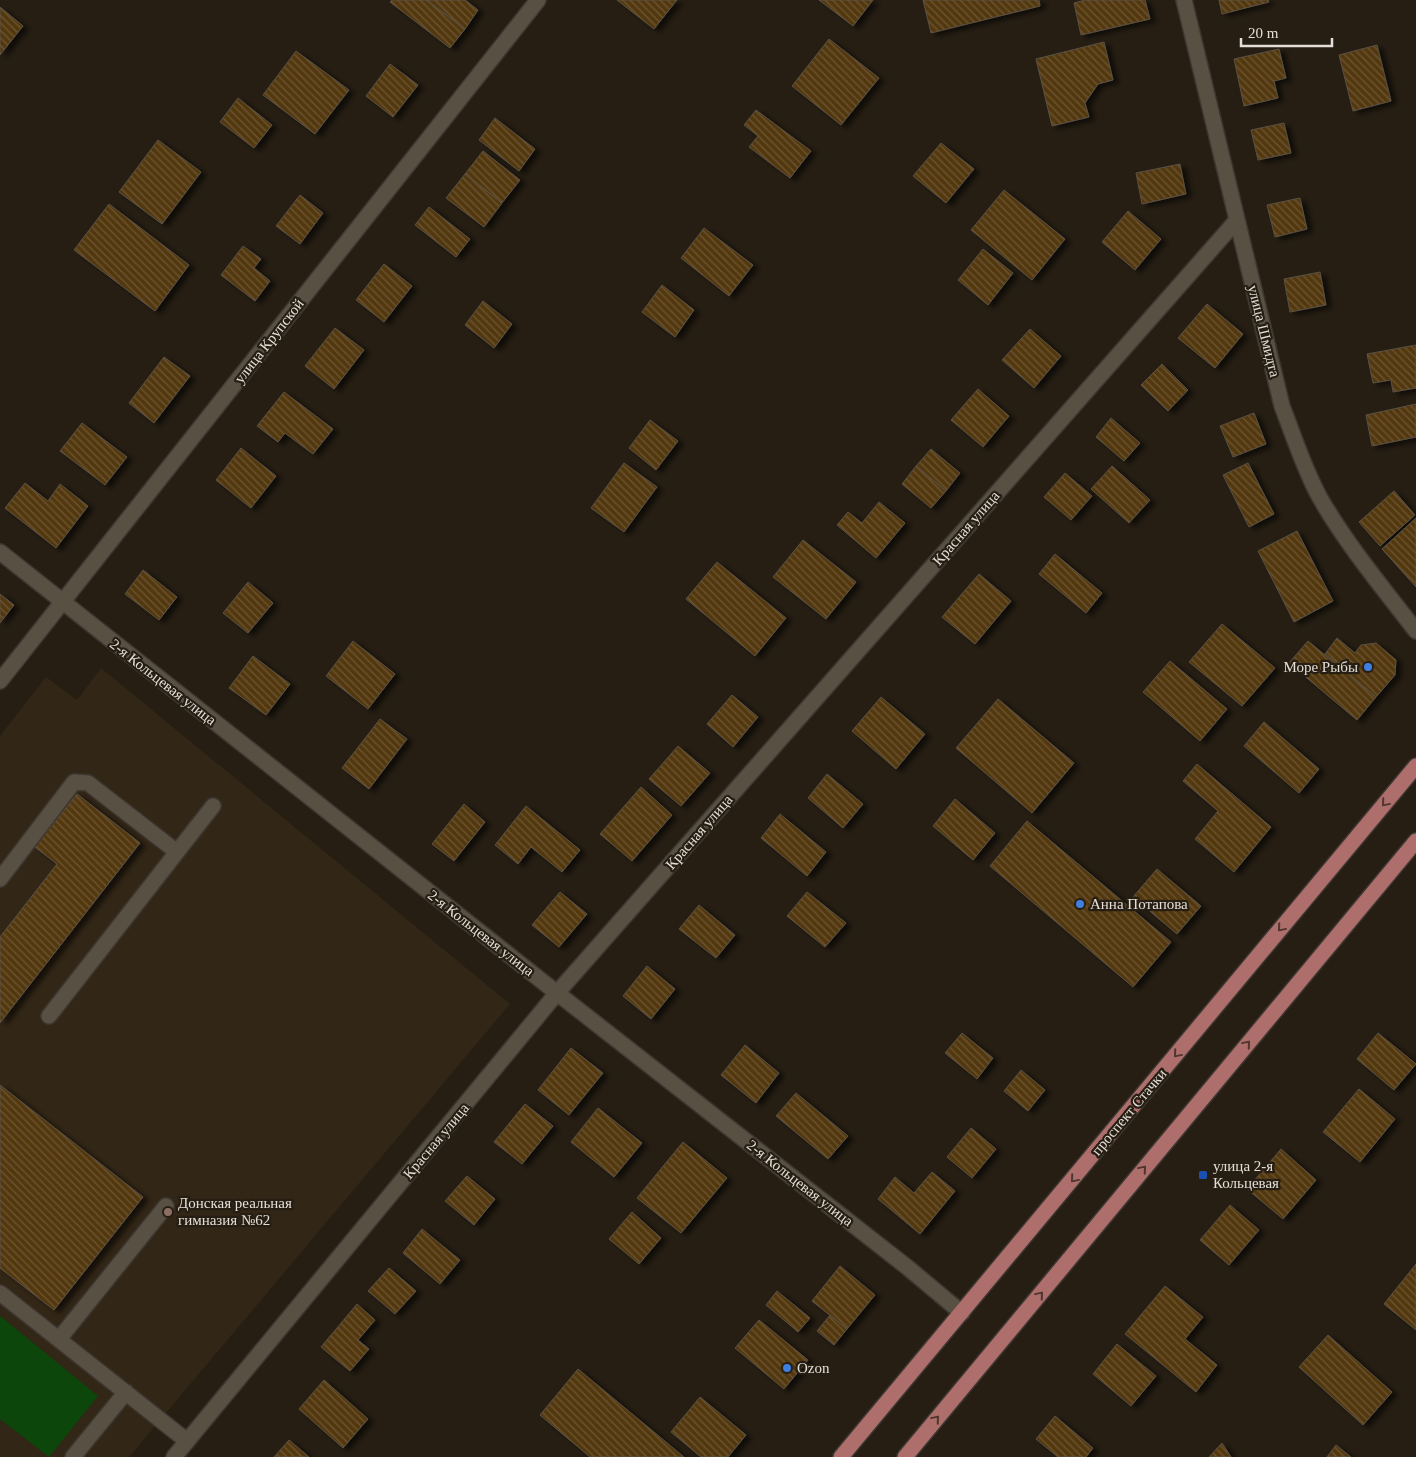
<svg xmlns="http://www.w3.org/2000/svg" width="1416" height="1457" font-family="Georgia,serif">
	<style>
		.built { fill: #322616 }
		.green { fill: #0c460b }
		.building { fill: url(#building-back-hatch); stroke: #5a5145; filter: url(#shadow) }
		.lines { fill: none; stroke-linecap: round; stroke-linejoin: round }
		.lane-casing { stroke: #3e3731; stroke-width: 18 }
		.street-casing { stroke: #3e3731; stroke-width: 18 }
		.primary-casing { stroke: #3e3731; stroke-width: 18 }
		.lane { stroke: #595044; stroke-width: 15 }
		.street { stroke: #595044; stroke-width: 15 }
		.primary { stroke: #ae6f6c; stroke-width: 15 }
		.oneway { stroke: #4f362e }
		.shop-dot { fill: #3f7fe0; stroke: #261e13; stroke-width: 2 }
		.transit-dot { fill: #1a4fb4; stroke: #261e13; stroke-width: 2 }
		.education-dot { fill: #8d6e63; stroke: #261e13; stroke-width: 2 }
		.labels { text-anchor: middle; dominant-baseline: central; stroke-width: 4.5; stroke-linejoin: round; paint-order: stroke }
		.street-label { font-size: 15px; fill: #e4ded7; stroke: #261e13 }
		.poi-label { font-size: 15px; fill: #e4ded7; stroke: #261e13; text-anchor: start }
	</style>
	<defs>
		<pattern id="building-back-hatch" width="6" height="6" patternUnits="userSpaceOnUse" patternTransform="scale(1.25)"><rect width="6" height="6" fill="#533911"/><path d="M-1 5l2 2M0 0l6 6M5-1l2 2" fill="none" stroke="#6c5533"/></pattern>
		<filter id="shadow"><feDropShadow dx="5.5" dy="3" stdDeviation="2.5" flood-color="#0009"/></filter>
	</defs>
	<rect width="100%" height="100%" fill="#261e13"/>
	<path class="built" d="M101,668L510,1004L129,1457H0V736L46,677L77,700Z"/>
	<path class="green" d="M0,1316L98,1396L49,1457L0,1419Z"/>
	<path class="building" d="M392,0H426L465,29L450,48L390,2Z
		M426,0H465L478,10L465,29Z
		M617,0H677L654,29Z
		M819,0H873L853,26Z
		M923,0H1039L1040,6L931,33Z
		M1085,0H1145L1150,19L1081,35L1074,3Z
		M1219,0H1268L1269,2L1222,14Z
		M0,7L23,26L0,55Z
		M829,39L879,78L841,125L792,86Z
		M1104,42L1113,80L1098,84L1085,103L1089,117L1052,126L1036,59Z
		M1377,45L1391,101L1353,111L1339,55Z
		M1279,49L1286,78L1274,81L1278,98L1244,106L1234,59Z
		M296,51L349,90L315,134L263,95Z
		M390,64L418,85L393,117L366,96Z
		M238,98L272,125L254,148L220,122Z
		M756,110L811,151L790,178L749,147L758,136L744,125Z
		M495,118L535,149L519,171L479,140Z
		M1284,123L1291,153L1258,160L1251,130Z
		M158,140L201,172L162,224L119,192Z
		M941,143L974,169L946,203L913,176Z
		M483,151L520,180L502,203L465,174Z
		M1180,164L1186,194L1142,204L1136,173Z
		M465,174L502,203L484,227L446,198Z
		M1004,190L1065,239L1032,280L971,230Z
		M300,195L323,213L300,244L276,226Z
		M1300,198L1307,229L1275,237L1267,205Z
		M109,204L189,265L155,311L74,250Z
		M429,207L470,239L456,257L415,225Z
		M1128,211L1161,239L1135,270L1102,242Z
		M704,228L753,265L729,296L681,258Z
		M243,246L261,259L254,268L270,281L255,301L221,275Z
		M983,249L1013,273L988,305L958,280Z
		M384,264L412,286L384,322L356,300Z
		M1320,272L1326,305L1290,312L1284,279Z
		M662,285L694,310L675,337L642,312Z
		M483,301L512,324L494,348L465,325Z
		M1207,304L1243,334L1215,368L1178,338Z
		M335,328L364,350L334,389L305,366Z
		M1030,329L1061,356L1034,388L1002,360Z
		M1416,345V388L1393,392L1391,380L1373,383L1367,354Z
		M164,357L190,376L154,423L129,403Z
		M1162,364L1188,390L1168,411L1141,385Z
		M978,389L1009,416L983,447L951,420Z
		M284,392L333,429L313,454L285,433L278,442L257,426Z
		M1416,404V437L1372,446L1366,415Z
		M1254,413L1266,444L1233,457L1220,426Z
		M1111,418L1140,443L1124,461L1096,437Z
		M650,420L678,441L656,470L629,448Z
		M82,423L127,457L105,485L60,451Z
		M241,448L276,476L251,508L216,480Z
		M931,449L960,473L946,491L916,466Z
		M624,463L657,487L624,532L591,508Z
		M1248,463L1274,514L1249,527L1223,475Z
		M916,466L946,491L931,508L902,484Z
		M1112,466L1150,500L1129,523L1091,489Z
		M1065,473L1092,496L1071,520L1044,497Z
		M25,483L48,501L60,484L88,506L56,548L5,508Z
		M1394,491L1415,515L1380,546L1359,522Z
		M879,502L905,523L876,558L837,525L848,512L862,523Z
		M1416,518V587L1382,549Z
		M1297,531L1333,601L1294,622L1258,551Z
		M803,540L856,582L826,619L773,577Z
		M1055,554L1102,593L1086,613L1039,574Z
		M717,562L786,618L755,656L686,599Z
		M143,570L177,597L159,620L125,594Z
		M979,574L1011,601L975,644L942,617Z
		M248,582L273,603L248,633L223,613Z
		M0,594L14,605L0,623Z
		M1222,624L1275,668L1242,706L1189,662Z
		M1337,638L1355,653L1361,645L1376,643L1396,660L1395,675L1376,697L1325,654Z
		M353,641L395,674L368,709L326,676Z
		M1308,641L1376,697L1357,720L1289,663Z
		M253,656L290,684L266,715L229,688Z
		M1170,661L1227,709L1200,741L1143,692Z
		M732,695L758,717L733,747L707,724Z
		M881,697L925,734L896,769L852,731Z
		M998,699L1074,763L1032,813L956,748Z
		M380,719L407,739L369,789L342,768Z
		M1264,722L1319,769L1299,793L1244,746Z
		M678,746L710,773L681,806L649,779Z
		M1197,764L1271,827L1234,872L1195,839L1218,811L1183,781Z
		M827,774L863,804L843,828L808,798Z
		M641,787L672,815L632,861L600,834Z
		M77,794L140,843L0,1023V937L57,864L35,847Z
		M955,799L995,833L973,860L933,826Z
		M464,804L485,822L454,861L432,844Z
		M526,806L580,850L562,872L531,847L518,864L495,845Z
		M780,814L826,852L807,876L761,838Z
		M1027,821L1171,942L1133,987L990,866Z
		M1157,869L1201,906L1177,934L1133,897Z
		M560,892L587,914L559,947L532,925Z
		M807,892L846,923L825,947L787,916Z
		M699,905L735,935L716,958L679,929Z
		M647,966L675,989L651,1019L623,996Z
		M962,1033L993,1058L977,1079L945,1053Z
		M1378,1033L1416,1064L1394,1090L1357,1059Z
		M745,1045L779,1073L756,1103L721,1075Z
		M571,1048L603,1073L569,1115L538,1090Z
		M1021,1070L1045,1090L1028,1111L1004,1091Z
		M0,1085L143,1197L54,1310L0,1268Z
		M1359,1089L1395,1119L1360,1162L1323,1132Z
		M796,1093L848,1136L828,1159L776,1116Z
		M525,1104L553,1126L522,1164L494,1142Z
		M598,1108L642,1143L614,1177L571,1142Z
		M971,1128L996,1149L972,1178L947,1157Z
		M683,1142L727,1178L681,1233L637,1198Z
		M1281,1149L1316,1180L1283,1219L1247,1189Z
		M932,1172L955,1191L920,1234L878,1199L895,1177L914,1193Z
		M467,1176L495,1199L474,1225L445,1201Z
		M1230,1205L1259,1230L1229,1265L1200,1240Z
		M632,1212L661,1238L639,1264L609,1239Z
		M422,1229L460,1260L440,1284L403,1253Z
		M1416,1264V1330L1384,1304Z
		M840,1266L875,1295L847,1329L812,1301Z
		M389,1268L416,1291L395,1314L368,1291Z
		M1165,1286L1203,1317L1185,1339L1217,1365L1196,1392L1125,1334Z
		M777,1291L810,1318L798,1332L766,1305Z
		M357,1304L375,1320L358,1340L369,1349L350,1371L321,1347Z
		M830,1315L847,1329L834,1345L817,1331Z
		M759,1320L808,1360L784,1389L735,1348Z
		M1328,1335L1392,1392L1363,1425L1299,1367Z
		M1117,1344L1156,1376L1131,1406L1093,1374Z
		M578,1369L684,1457H590L540,1415Z
		M324,1380L368,1419L343,1448L299,1409Z
		M700,1397L746,1435L728,1457H701L671,1432Z
		M1055,1416L1093,1448L1086,1457H1058L1036,1439Z
		M289,1440L309,1457H274Z
		M1222,1443L1231,1457H1209Z
		M1336,1445L1351,1457H1327Z"/>
	<g class="lines">
		<g class="lane-casing">
			<path id="lane" d="M0,879L74,782L88,783L177,852L213,806
				M49,1016L177,852
				M0,1293L187,1441
				M59,1339L166,1206
				M73,1457L126,1392"/>
		</g>
		<g class="street-casing">
			<path id="street" d="M1184,0L1282,406C1294,437 1304,469 1320,498C1347,545 1383,588 1416,631
				M0,552L557,993L907,1267L962,1313
				M0,681L538,0
				M174,1457L557,993L1237,220"/>
		</g>
		<g class="primary-casing">
			<path id="primary" d="M841,1457L1416,766
				M905,1457L1416,841"/>
		</g>
		<use href="#lane" class="lane"/>
		<use href="#street" class="street"/>
		<use href="#primary" class="primary"/>
	</g>
	<defs><path id="oneway-chevron" d="M-2-3.5L2.5 0L-2 3.5" fill="none" stroke-width="1.6" stroke-linecap="round" stroke-linejoin="round" transform="scale(1.25)"/></defs>
	<g class="oneway">
		<use href="#oneway-chevron" transform="translate(1385 803) rotate(130)"/>
		<use href="#oneway-chevron" transform="translate(1281 928) rotate(130)"/>
		<use href="#oneway-chevron" transform="translate(1247 1044) rotate(-50)"/>
		<use href="#oneway-chevron" transform="translate(1177 1054) rotate(130)"/>
		<use href="#oneway-chevron" transform="translate(1143 1169) rotate(-50)"/>
		<use href="#oneway-chevron" transform="translate(1074 1179) rotate(130)"/>
		<use href="#oneway-chevron" transform="translate(1040 1295) rotate(-50)"/>
		<use href="#oneway-chevron" transform="translate(936 1419) rotate(-50)"/>
	</g>
	<g class="shop-dot">
		<circle cx="1368" cy="667" r="5"/>
		<circle cx="1080" cy="904" r="5"/>
		<circle cx="787" cy="1368" r="5"/>
	</g>
	<rect class="transit-dot" x="1198" y="1170" width="10" height="10" rx="2.5"/>
	<circle class="education-dot" cx="168" cy="1212" r="5"/>
	<g class="labels">
		<g class="street-label">
			<text transform="translate(1264 331) rotate(76)">улица Шмидта</text>
			<text transform="translate(269 341) rotate(-52)">улица Крупской</text>
			<text transform="translate(966 528) rotate(-49)">Красная улица</text>
			<text transform="translate(163 682) rotate(38)">2-я Кольцевая улица</text>
			<text transform="translate(699 832) rotate(-49)">Красная улица</text>
			<text transform="translate(481 933) rotate(38)">2-я Кольцевая улица</text>
			<text transform="translate(1129 1112) rotate(-50)">проспект Стачки</text>
			<text transform="translate(436 1141) rotate(-50)">Красная улица</text>
			<text transform="translate(800 1183) rotate(38)">2-я Кольцевая улица</text>
		</g>
		<g class="poi-label">
			<text x="1358" y="667" text-anchor="end">Море Рыбы</text>
			<text x="1090" y="904">Анна Потапова</text>
			<text x="1213" y="1166">улица 2-я<tspan x="1213" dy="17">Кольцевая</tspan></text>
			<text x="178" y="1203">Донская реальная<tspan x="178" dy="17">гимназия №62</tspan></text>
			<text x="797" y="1368">Ozon</text>
		</g>
	</g>
	<path d="M1241 38v8h91v-8" fill="none" stroke="#e4ded7" stroke-width="2.5"/>
	<text x="1248" y="38" font-size="15" fill="#e4ded7" stroke="#261e13" stroke-width="4" paint-order="stroke">20 m</text>
</svg>
